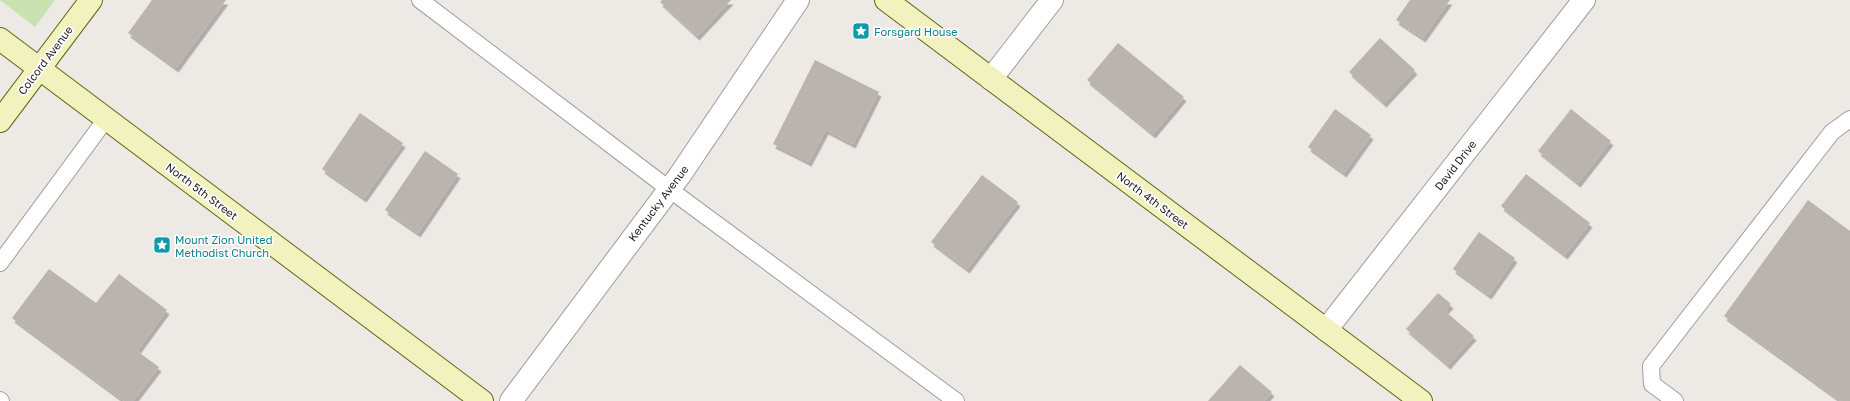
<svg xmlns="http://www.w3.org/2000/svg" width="1850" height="401" font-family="'Golos Text',sans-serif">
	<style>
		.grass { fill: #cae2b0 }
		.building { fill: #bab3ae; filter: url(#shadow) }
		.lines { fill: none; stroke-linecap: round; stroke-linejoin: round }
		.lane-casing { stroke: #9e9e9e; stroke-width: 18 }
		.street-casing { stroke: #9e9e9e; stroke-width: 24 }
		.secondary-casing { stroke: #616711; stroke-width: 24 }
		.lane { stroke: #fff; stroke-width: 16 }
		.street { stroke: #fff; stroke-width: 22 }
		.secondary { stroke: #f1f2be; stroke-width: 22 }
		.labels { text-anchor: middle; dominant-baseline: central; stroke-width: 3.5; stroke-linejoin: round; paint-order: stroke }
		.culture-label { font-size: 11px; fill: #0d838f; stroke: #fff; text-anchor: start }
		.street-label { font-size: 11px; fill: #1d1d1d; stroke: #fff }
	</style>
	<defs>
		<filter id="shadow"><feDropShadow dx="2.5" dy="4.5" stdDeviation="0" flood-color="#0004"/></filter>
	</defs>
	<rect width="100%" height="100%" fill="#edeae5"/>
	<path class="grass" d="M0,0H55L35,27Z"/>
	<path class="building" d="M152,0H226L176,68L128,33Z
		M662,0H731L697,36L660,2Z
		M1410,0H1450L1423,38L1396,20Z
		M1380,38L1415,70L1384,103L1349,72Z
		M1118,43L1184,97L1153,134L1087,80Z
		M815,60L879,92L853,144L826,130L809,162L773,144Z
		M1335,109L1371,135L1344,173L1308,147Z
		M1571,109L1611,141L1578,183L1538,151Z
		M360,113L403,143L364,198L322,169Z
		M425,151L458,174L418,233L385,210Z
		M1526,174L1590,223L1565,255L1501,206Z
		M982,175L1018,202L967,269L931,242Z
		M1808,200L1850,231V401H1841L1724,316Z
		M1479,232L1515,258L1489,295L1453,269Z
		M49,269L96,303L119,274L167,310L137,351L159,367L133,401H124L12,318Z
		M1438,293L1451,304L1445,311L1474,336L1448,365L1406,329Z
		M1240,365L1272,392L1264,401H1208Z"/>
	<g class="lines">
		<g class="lane-casing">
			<path id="lane" d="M420,0L669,189L956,401
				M0,263L106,119
				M0,400L1,401
				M1675,401L1652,384L1651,366L1832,132L1850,119"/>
		</g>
		<g class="street-casing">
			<path id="street" d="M991,79L1052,0
				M1326,330L1584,0
				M511,401L680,175L798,0"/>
		</g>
		<g class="secondary-casing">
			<path id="secondary" d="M886,0L1421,401
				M0,39L482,401
				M0,121L91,0"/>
		</g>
		<use href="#lane" class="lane"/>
		<use href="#street" class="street"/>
		<use href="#secondary" class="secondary"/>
	</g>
	<defs>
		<g id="sight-square" transform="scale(0.9)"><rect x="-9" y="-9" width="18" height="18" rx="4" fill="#0f9aa8" stroke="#fff"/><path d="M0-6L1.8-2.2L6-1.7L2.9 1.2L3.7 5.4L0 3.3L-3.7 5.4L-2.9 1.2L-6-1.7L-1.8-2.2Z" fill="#fff"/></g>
	</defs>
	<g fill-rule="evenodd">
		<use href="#sight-square" x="861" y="31"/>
		<use href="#sight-square" x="162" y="245"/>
	</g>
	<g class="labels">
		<g class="culture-label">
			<text x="874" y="31">Forsgard House</text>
			<text x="175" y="239">Mount Zion United<tspan x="175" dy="13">Methodist Church</tspan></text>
		</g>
		<g class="street-label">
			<text transform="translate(45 60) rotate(-53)">Colcord Avenue</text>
			<text transform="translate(1455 165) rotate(-52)">David Drive</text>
			<text transform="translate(202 191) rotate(37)">North 5th Street</text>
			<text transform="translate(1153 200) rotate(37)">North 4th Street</text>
			<text transform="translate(658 203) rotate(-53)">Kentucky Avenue</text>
		</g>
	</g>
</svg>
